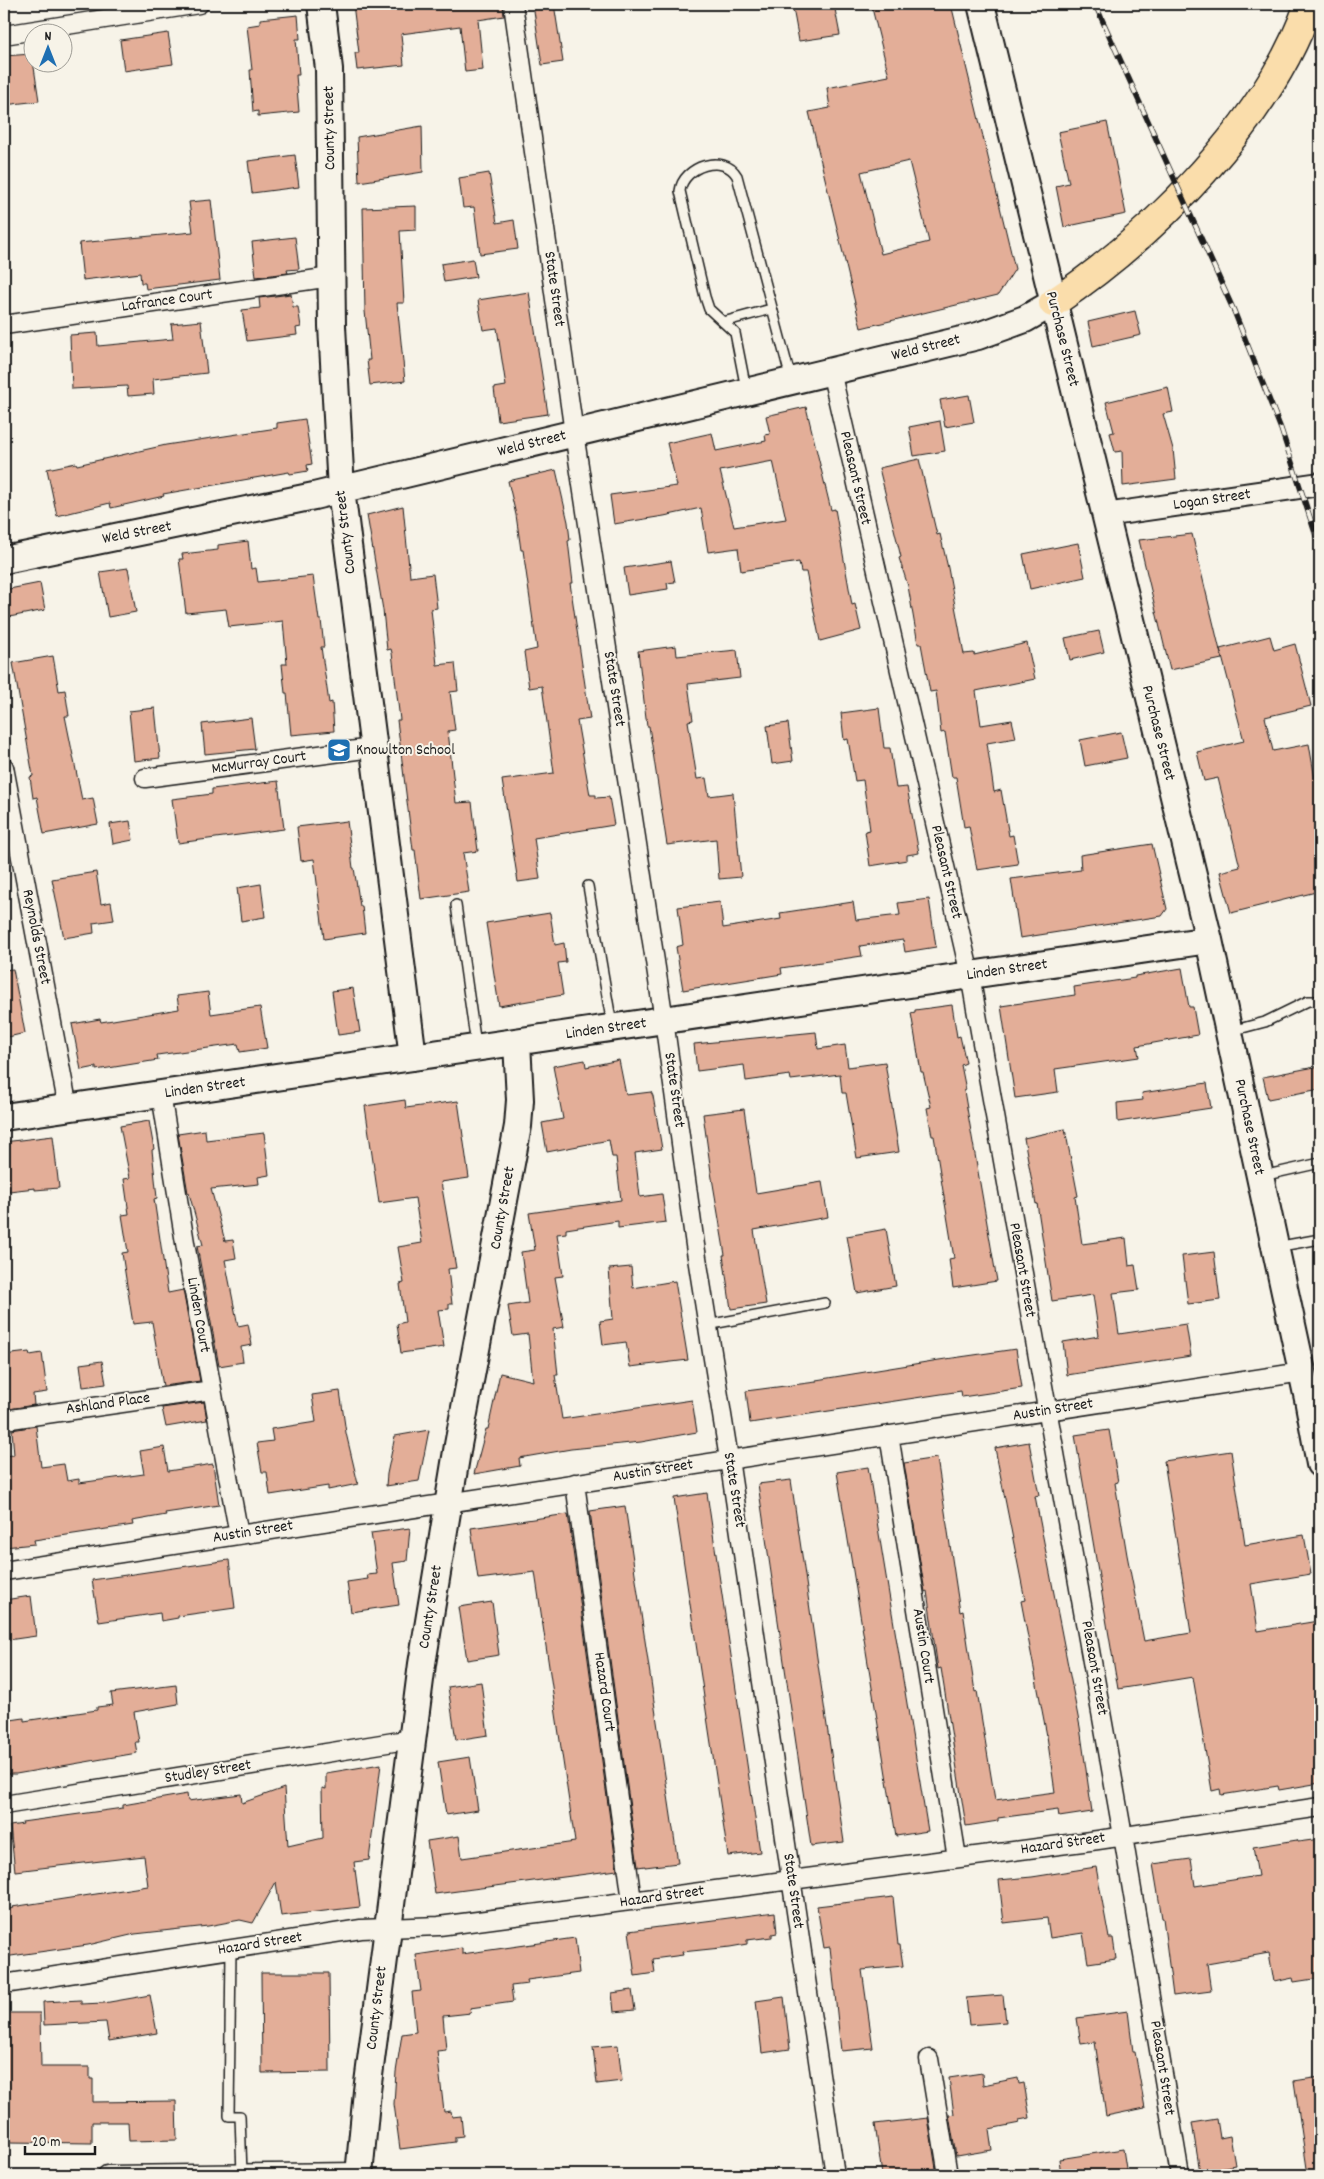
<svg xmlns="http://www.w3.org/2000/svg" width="1324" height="2179" font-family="Dekko,sans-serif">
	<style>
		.building { fill: #e3ae98; stroke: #1c1c1c; fill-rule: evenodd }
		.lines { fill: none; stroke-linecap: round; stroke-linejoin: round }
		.service-casing { stroke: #1c1c1c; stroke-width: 12 }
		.minor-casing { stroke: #1c1c1c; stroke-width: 21 }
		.tertiary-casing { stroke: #1c1c1c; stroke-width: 26 }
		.secondary-casing { stroke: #1c1c1c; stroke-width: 30 }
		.motorway-casing { stroke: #1c1c1c; stroke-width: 31 }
		.service { stroke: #f7f3e8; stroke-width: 9 }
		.minor { stroke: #f7f3e8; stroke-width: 18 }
		.tertiary { stroke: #f7f3e8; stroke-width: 22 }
		.secondary { stroke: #f7f3e8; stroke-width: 26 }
		.motorway { stroke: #faddab; stroke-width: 28 }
		.rail-casing { stroke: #1c1c1c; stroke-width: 5.5 }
		.rail { stroke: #f7f3e8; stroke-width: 4; stroke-dasharray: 11; stroke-linecap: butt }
		.labels { text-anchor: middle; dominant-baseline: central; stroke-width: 4; stroke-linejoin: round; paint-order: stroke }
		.street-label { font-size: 16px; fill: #1c1c1c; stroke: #f7f3e8 }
		.poi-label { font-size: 16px; fill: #1c1c1c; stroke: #f7f3e8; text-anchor: start }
	</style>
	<rect width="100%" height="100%" fill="#f7f3e8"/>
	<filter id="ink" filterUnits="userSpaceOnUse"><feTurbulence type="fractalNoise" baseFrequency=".02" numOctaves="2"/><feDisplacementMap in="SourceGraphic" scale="10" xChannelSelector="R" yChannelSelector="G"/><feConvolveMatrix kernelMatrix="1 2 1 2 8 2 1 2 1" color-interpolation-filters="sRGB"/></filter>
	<g filter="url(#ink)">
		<path class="building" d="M353,4H503L504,16L478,20L483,70L465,72L460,26L401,34L404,65L357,70L355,53H359Z
			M533,4H554L563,62L542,65Z
			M820,4H834L840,35L799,41L793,8Z
			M871,4H951L1015,269L998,295L861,328L809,112L830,108L827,88L889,76ZM909,161L929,242L881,254L861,172Z
			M298,15L300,39H296L299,75H296L299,112L258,116V111L253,112L250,70H252L247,26L260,24V19Z
			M168,33L173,64L124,71L120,40Z
			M32,54L39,101L4,105V56Z
			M1107,122L1126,214L1064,227L1056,186L1069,183L1058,132Z
			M422,126L423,172L359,182L357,137Z
			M295,155L299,187L252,193L248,161Z
			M489,173L497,223L514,220L518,249L480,254L474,207L463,208L459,178Z
			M211,200L220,280L146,289L145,283H141L140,273L83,280L79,243L193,232L189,202Z
			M416,206V230L400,231L404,303H397L405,381L370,385L367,360H370L365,311L363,208Z
			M295,237L299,269L287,270L288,273L256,277L252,242Z
			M473,259L476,277L444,282L441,264Z
			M529,292L548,414L498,421L494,388L506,386L497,328L483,330L478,300Z
			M291,294L293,307H298L301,327L296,328L297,335L247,341L242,310L260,308L259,298Z
			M1135,311L1141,335L1093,346L1088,322Z
			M201,321L207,373L153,379L154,394L128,396L127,386L72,389L70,335L97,333L98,346L173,339L171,324Z
			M1168,387L1173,412L1163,414L1173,449L1176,479L1123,486L1122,451L1115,452L1110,433L1114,432L1106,402Z
			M969,395L974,422L945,427L940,400Z
			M806,407L831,510L835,509L852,605L855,604L861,630L820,641L806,572H801L799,562L741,571L738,548L708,552L701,508L664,516L614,524L610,495L677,486L667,443L712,433L716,451L766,441L765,435L770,434L766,416ZM773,461L786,519L734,527L720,471Z
			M305,419L312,464L307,465L308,471L290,474L289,472L163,494L164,496L111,508L110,503L57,516L47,469L76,463L77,465L166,445L277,428V423Z
			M940,421L945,451L914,456L909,427Z
			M919,459L937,535L940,534L948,568L964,654L974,653V655L1027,643L1035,679L976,691L981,725L1012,720L1016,738L987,743L994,792L1001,790L1009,836L1013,835L1018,864L977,870L969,826L964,827L956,777H952L945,732L941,733L936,691L930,692L921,644H918L908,586L899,558L901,557L879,468Z
			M556,470L568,522L570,540L568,541L573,583H570L590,719L577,721L590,795H596V798L609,797L614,825L534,838L540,879L518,882L502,780L554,773L542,686L529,688L524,652L537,649L523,550H521L516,515L508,481Z
			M403,506L410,577L433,574L437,608L431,609L437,665L455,663L458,691L450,692L455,730L448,731L456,803L472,802L478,851L463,853L469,892L421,899L415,850H413L397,720H400L392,653L391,649L387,650L383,610L367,515Z
			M1192,534L1222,659L1170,670L1139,540Z
			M248,541L251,569L256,568L258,582L313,576L319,620H321L324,647H321L329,703L332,702L334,731L291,735L287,693H285L282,664H287L283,621L229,627L226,609L186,613L179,559H183L182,554L218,550V545Z
			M1078,543L1085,577L1030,589L1023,554Z
			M671,561L675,582L667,583L668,589L628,595L624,568Z
			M128,568L136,612L108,617L100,572Z
			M40,583L45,610L4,618V590Z
			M1099,631L1104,652L1070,660L1065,638Z
			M1270,636L1274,650L1295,644L1311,706L1265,717L1273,751L1309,744L1315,779L1320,778V875L1316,876L1320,891L1231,913L1220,872L1240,867L1218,778L1204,781L1197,752L1244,741L1220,649Z
			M676,646L677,656L737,650L740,678L688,684L693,720L688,721L697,779L706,778L709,796L733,793L741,877L719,879L716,839L667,845L649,726H647L638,651Z
			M53,656L59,691L65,690L69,716H65L82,800L93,798L98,824L44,834L37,797L33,798L30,777L33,776L13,663Z
			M155,708L160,758L134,761L129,711Z
			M879,708L884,748H890L896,788L907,787L919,853L907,855V860L870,866L865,831L870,830L863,780L855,781L848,739L844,740L841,713Z
			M251,718L255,749L205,754L202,724Z
			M788,723L793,761L772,764L767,726Z
			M1121,732L1127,758L1085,766L1080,740Z
			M278,781L284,829L178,843L172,799L212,794V789Z
			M130,821L133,840L113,844L110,824Z
			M347,821L353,868H354L360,906H362L365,933L324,939L314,859L301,861L297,827Z
			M1152,844L1167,909L1162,916L1020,938L1011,879L1081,870L1080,855Z
			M96,872L101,904L111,902L114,920L93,923L94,933L64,938L52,879Z
			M261,884L265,917L241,921L237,888Z
			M929,899L936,947L905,952L903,940L860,946L862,956L781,968L782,974L683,990L676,947L683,945L678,907L720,902L723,928L781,919L780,913L853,902L856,920L900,915L898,903Z
			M550,913L555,945L564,943L566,962L558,963L563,995L499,1006L486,923Z
			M1182,968L1189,1007H1193L1198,1035L1137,1046L1139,1057L1055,1069L1058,1092L1015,1098L1001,1006L1075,995L1074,987L1135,978V976Z
			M13,969L25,1033L4,1038V970Z
			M353,988L360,1032L338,1035L332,991Z
			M208,992L211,1014L260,1007L267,1048L240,1052L238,1044L157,1055L158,1060L96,1070V1067L81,1070L72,1024L100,1019L101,1022L179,1009L177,996Z
			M952,1005L957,1037L960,1036L966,1063L961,1065L966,1090L964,1091L997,1281L953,1288L949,1259L954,1258L934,1136H932L927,1108L931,1107L923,1072H921L911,1013L915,1012V1010Z
			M816,1032L818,1049L845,1045L848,1067L885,1062L899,1152L857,1158L846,1093H842L840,1074L791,1080L790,1075L746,1081L744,1065L697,1071L694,1044Z
			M585,1060L586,1067L619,1060L626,1095L651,1092L653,1096L662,1149L635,1153L640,1197L662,1194L666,1222L618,1228V1221L566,1229V1233L557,1234L563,1276L555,1277L564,1327L553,1329L558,1375H555L562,1419L692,1400L697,1432L641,1442L571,1449L519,1458L520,1466L474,1474L486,1429H488L500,1373L533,1381L528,1334L513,1336L508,1306L528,1303L521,1252L535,1250L529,1213L621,1200L616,1157H612L609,1140L547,1152L542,1123L563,1119L553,1066Z
			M1320,1066V1089L1268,1099L1263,1077Z
			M1207,1083L1211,1108L1118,1122L1117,1103L1143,1100L1142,1093Z
			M405,1100L406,1108L458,1101L469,1178L441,1182L456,1268L448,1269L452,1304H449V1309L438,1310L444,1347L401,1353L397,1324L405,1322L400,1284L404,1283L398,1247L422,1243L415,1198L379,1203L365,1106Z
			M744,1109L756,1193L822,1182L828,1217L754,1230L766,1304L731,1309L723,1255H725L711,1172L703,1114Z
			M149,1121L154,1149L152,1150L157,1198L154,1199L168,1293L183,1290L200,1381L163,1386L152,1322L133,1324L122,1253L128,1252L122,1215L129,1214L124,1179L130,1178L120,1126Z
			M1065,1129L1078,1196L1075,1197L1082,1244L1126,1238L1129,1266L1135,1265L1139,1290L1113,1293L1119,1334L1186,1324L1191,1356L1067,1375L1063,1342L1099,1336L1093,1295L1052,1301L1037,1203L1036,1204L1024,1138Z
			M205,1130L206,1140L264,1133L269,1175L258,1177L259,1184L211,1189L225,1241L233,1240L236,1258L225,1260L238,1326L248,1324L252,1345L241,1347L243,1362L219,1366L197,1246L203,1245L189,1193H188L178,1134Z
			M53,1136L59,1188L35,1190V1188L9,1191L4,1157V1142Z
			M886,1229L896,1286L857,1293L847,1236Z
			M1214,1252L1220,1300L1188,1304L1182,1256Z
			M631,1267L633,1288L675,1281L688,1360L630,1367L626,1342L603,1345L600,1321L613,1319L609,1269Z
			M1016,1349L1022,1388L962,1397L961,1391L750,1423L746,1391L816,1382V1380L939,1360Z
			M29,1352L30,1355L42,1353L47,1392L33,1394L34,1405L9,1409L8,1398H4V1355Z
			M102,1361L106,1384L83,1387L80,1364Z
			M340,1391L346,1433L358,1484L328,1490V1486L270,1495L267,1472H262L257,1443L273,1441L271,1429L316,1422L312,1395Z
			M204,1402L207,1420L166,1427L162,1408Z
			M36,1426L41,1467L64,1464L67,1481L79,1479V1483L144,1474L140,1451L164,1447L168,1471L213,1464L219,1505L165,1513L166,1515L132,1521L133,1525L34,1540L35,1544L4,1547V1456L14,1455L12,1430Z
			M429,1430L419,1481L386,1486L387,1474L395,1436Z
			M1109,1430L1118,1482L1115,1483L1127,1555L1144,1641L1191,1633L1164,1461L1231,1451L1245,1545L1304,1535L1311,1574L1251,1584L1258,1631L1318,1621L1320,1635V1783L1279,1790L1278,1786L1221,1795L1220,1789L1212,1791L1193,1677L1118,1689L1075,1435Z
			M1029,1442L1039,1495L1035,1496L1080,1727L1092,1812L1059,1817L1058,1810L998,1818V1821L966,1826L941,1668L938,1669L927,1591L925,1592L904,1463L937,1458L960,1612L963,1611L975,1692L977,1691L995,1800L1055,1792L1047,1736L1021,1601L1025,1600L995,1448Z
			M868,1467L928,1831L896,1836L837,1472Z
			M791,1480L844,1842L811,1846L758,1484Z
			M707,1493L760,1852L728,1856L674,1498Z
			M625,1506L678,1863L645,1867V1866L638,1867L590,1511Z
			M568,1514L617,1870L435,1894L427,1841L459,1836L462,1858L575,1842L535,1572L478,1579L471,1528Z
			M410,1528L407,1561L393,1563L399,1605L351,1612L347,1582L368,1579L367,1575L377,1574L371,1533Z
			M229,1560L235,1608L178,1616V1618L161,1621L160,1613L99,1622L92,1580Z
			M31,1596L36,1636L8,1640L4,1600Z
			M492,1602L499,1655L467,1660L459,1607Z
			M481,1682L488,1735L456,1740L448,1687Z
			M176,1685L178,1704L134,1712L139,1742H135L137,1753L16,1774H4V1721L24,1718V1721L97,1710V1707L113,1705L111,1693Z
			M470,1757L478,1810L446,1815L438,1762Z
			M381,1764L369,1860L354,1862L360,1907L281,1916L276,1882L253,1923L240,1920L208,1926L135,1934L88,1945L4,1957V1910L13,1908L12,1907L148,1886L144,1856L15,1871L10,1826L23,1824L22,1822L123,1808V1805L187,1794L188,1801L241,1794L242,1803L284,1788L288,1846L323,1838L322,1788L326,1789V1773Z
			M1320,1839V1978L1294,1982L1293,1978L1274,1982L1269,1953L1207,1964L1211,1991L1173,1996L1163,1918H1162L1153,1864L1191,1859L1195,1886L1258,1876L1253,1847L1297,1840L1298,1842Z
			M1096,1867L1109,1938H1113L1116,1959L1088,1963L1083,1933L1050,1938L1047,1918L1004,1923L999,1880L1032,1877Z
			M893,1897L898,1945H900L903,1966L862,1970L873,2048L841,2051L830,1947L824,1948L817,1906Z
			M775,1912L777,1933L772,1934V1937L747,1940V1944L730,1947L682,1952L683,1955L653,1959L655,1973L635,1976L629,1931Z
			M575,1938L579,1973L527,1980L528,1984L511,1986L513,2002L470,2008L471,2013L443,2016L446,2050L437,2051L444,2112L451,2111L452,2117L461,2116L463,2136L455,2137V2142L400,2149L394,2104L396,2072L402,2034L416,2032L412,1992L421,1991L416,1955L462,1948V1954Z
			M261,1973H329L330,2072L262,2073Z
			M632,1990L635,2010L614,2012L612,1993Z
			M150,1995L157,2033L109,2041L106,2022L44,2025L43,2002L81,2000V2004L104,2003Z
			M1003,1995L1006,2022L969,2025L966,1998Z
			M784,1997L790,2049L762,2053L756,2001Z
			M1128,2011L1133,2052H1135L1145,2108L1106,2116L1095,2042L1081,2044L1077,2018Z
			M4,2013H40L41,2067H90V2079H93V2102L176,2101L177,2140L129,2141L128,2122H92V2143L8,2142V2122H4Z
			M618,2045L622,2081L597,2084L593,2047Z
			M982,2073L983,2085L1018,2078L1019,2084L1024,2083L1030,2118L1019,2120L1020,2123L989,2129L992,2150L956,2156L949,2115L954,2114L949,2078Z
			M1320,2077V2175H1308L1294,2081Z
			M928,2118L937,2175H882L875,2124Z
			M1217,2119L1220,2138L1230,2136L1235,2165L1200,2172L1192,2123Z
			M1123,2149L1127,2175H1061L1059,2159Z"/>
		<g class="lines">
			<g class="service-casing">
				<path id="service" d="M723,322L771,309
					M746,389L735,333L709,309L705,297L680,191C683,166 724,153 737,176L791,379
					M588,886L612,1025
					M456,905L476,1045
					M1231,1031L1265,1022L1308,1001H1320
					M1262,1176L1320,1163
					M1276,1247L1320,1239
					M707,1325L825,1303
					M231,1949L229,2116H240L242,2174"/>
			</g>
			<g class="minor-casing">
				<path id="minor" d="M513,4L574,433L664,1020L695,1245L729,1459L835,2175
					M4,35L199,4
					M4,325L331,277
					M831,371L970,975L1123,1836L1180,2175
					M4,767L68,1108
					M145,778L372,748
					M161,1094L186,1249L239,1535
					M4,1420L212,1390
					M889,1435L957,1858
					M575,1483L632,1901
					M4,1571L1302,1372
					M4,1805L412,1739
					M4,1984L361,1929L439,1926L1098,1840L1320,1807
					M929,2059L948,2175
					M107,2175L359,2172"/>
			</g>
			<g class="tertiary-casing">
				<path id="tertiary" d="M1105,515L1320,484"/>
			</g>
			<g class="secondary-casing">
				<path id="secondary" d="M321,4L329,69L332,326L341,490L413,1057
					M981,4L1209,940L1308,1399L1320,1464
					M4,560L314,496L978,336L1025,319L1053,303
					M4,1117L1209,940
					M359,2175L367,2091L422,1664L458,1445L518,1126L520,1100L517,1042"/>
			</g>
			<g class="motorway-casing">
				<path id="motorway" d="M1053,303C1152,237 1270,119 1309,4"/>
			</g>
			<use href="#service" class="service"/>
			<use href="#minor" class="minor"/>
			<use href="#tertiary" class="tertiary"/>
			<use href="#secondary" class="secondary"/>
			<use href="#motorway" class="motorway"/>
			<g class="rail-casing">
				<path id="rail" d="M1095,4L1234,311L1281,429L1320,548"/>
			</g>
			<use href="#rail" class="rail"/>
		</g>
	</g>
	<defs>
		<g id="school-square" transform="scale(1.25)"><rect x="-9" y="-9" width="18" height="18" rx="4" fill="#1f6fb2" stroke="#f7f3e8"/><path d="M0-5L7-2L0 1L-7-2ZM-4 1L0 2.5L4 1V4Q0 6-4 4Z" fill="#fff"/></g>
	</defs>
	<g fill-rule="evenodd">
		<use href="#school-square" x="339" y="750"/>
	</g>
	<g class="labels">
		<g class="street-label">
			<text transform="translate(330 128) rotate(-91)">County Street</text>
			<text transform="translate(554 289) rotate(82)">State Street</text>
			<text transform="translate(167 301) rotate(-8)">Lafrance Court</text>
			<text transform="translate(1062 339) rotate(76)">Purchase Street</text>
			<text transform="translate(926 348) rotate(-14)">Weld Street</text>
			<text transform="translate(532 444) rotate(-14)">Weld Street</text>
			<text transform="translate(855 478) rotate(77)">Pleasant Street</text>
			<text transform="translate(1212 500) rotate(-8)">Logan Street</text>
			<text transform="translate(346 532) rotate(-97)">County Street</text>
			<text transform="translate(137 533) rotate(-11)">Weld Street</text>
			<text transform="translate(614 689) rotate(81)">State Street</text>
			<text transform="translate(1158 733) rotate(76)">Purchase Street</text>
			<text transform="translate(259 763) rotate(-8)">McMurray Court</text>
			<text transform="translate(946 872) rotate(77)">Pleasant Street</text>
			<text transform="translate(36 937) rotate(79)">Reynolds Street</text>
			<text transform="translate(1007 970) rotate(-8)">Linden Street</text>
			<text transform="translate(606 1029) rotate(-8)">Linden Street</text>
			<text transform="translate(205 1088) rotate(-8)">Linden Street</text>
			<text transform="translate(674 1090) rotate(82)">State Street</text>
			<text transform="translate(1249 1127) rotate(78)">Purchase Street</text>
			<text transform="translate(503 1208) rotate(-80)">County Street</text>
			<text transform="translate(1022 1270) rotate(80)">Pleasant Street</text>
			<text transform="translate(198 1315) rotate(80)">Linden Court</text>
			<text transform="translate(108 1404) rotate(-8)">Ashland Place</text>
			<text transform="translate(1053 1410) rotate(-9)">Austin Street</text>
			<text transform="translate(653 1471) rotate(-9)">Austin Street</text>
			<text transform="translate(734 1490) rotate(81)">State Street</text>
			<text transform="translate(253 1532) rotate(-9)">Austin Street</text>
			<text transform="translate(431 1607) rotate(-81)">County Street</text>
			<text transform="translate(923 1646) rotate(81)">Austin Court</text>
			<text transform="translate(1094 1668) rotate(80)">Pleasant Street</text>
			<text transform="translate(604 1692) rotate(82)">Hazard Court</text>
			<text transform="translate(208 1772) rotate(-9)">Studley Street</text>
			<text transform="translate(1063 1844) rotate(-8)">Hazard Street</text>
			<text transform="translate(793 1891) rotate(82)">State Street</text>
			<text transform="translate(662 1897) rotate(-8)">Hazard Street</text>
			<text transform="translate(260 1944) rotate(-9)">Hazard Street</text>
			<text transform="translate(377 2008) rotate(-83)">County Street</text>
			<text transform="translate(1162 2068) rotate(81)">Pleasant Street</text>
		</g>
		<g class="poi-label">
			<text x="356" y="750">Knowlton School</text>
		</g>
	</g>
	<rect width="1324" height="2179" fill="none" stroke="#f7f3e8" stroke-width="20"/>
	<rect x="10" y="10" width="1304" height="2159" fill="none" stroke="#1c1c1c" stroke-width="2" filter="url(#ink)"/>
	<g transform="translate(48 48)"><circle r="24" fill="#f7f3e8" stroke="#9f9d96"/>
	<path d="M0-4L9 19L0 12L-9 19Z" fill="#1f6fb2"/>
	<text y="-8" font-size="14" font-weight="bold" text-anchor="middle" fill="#1c1c1c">N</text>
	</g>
	<path d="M25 2146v8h70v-8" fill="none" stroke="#1c1c1c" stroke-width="2.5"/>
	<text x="32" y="2146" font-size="15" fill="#1c1c1c" stroke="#f7f3e8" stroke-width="4" paint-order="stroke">20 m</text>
</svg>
